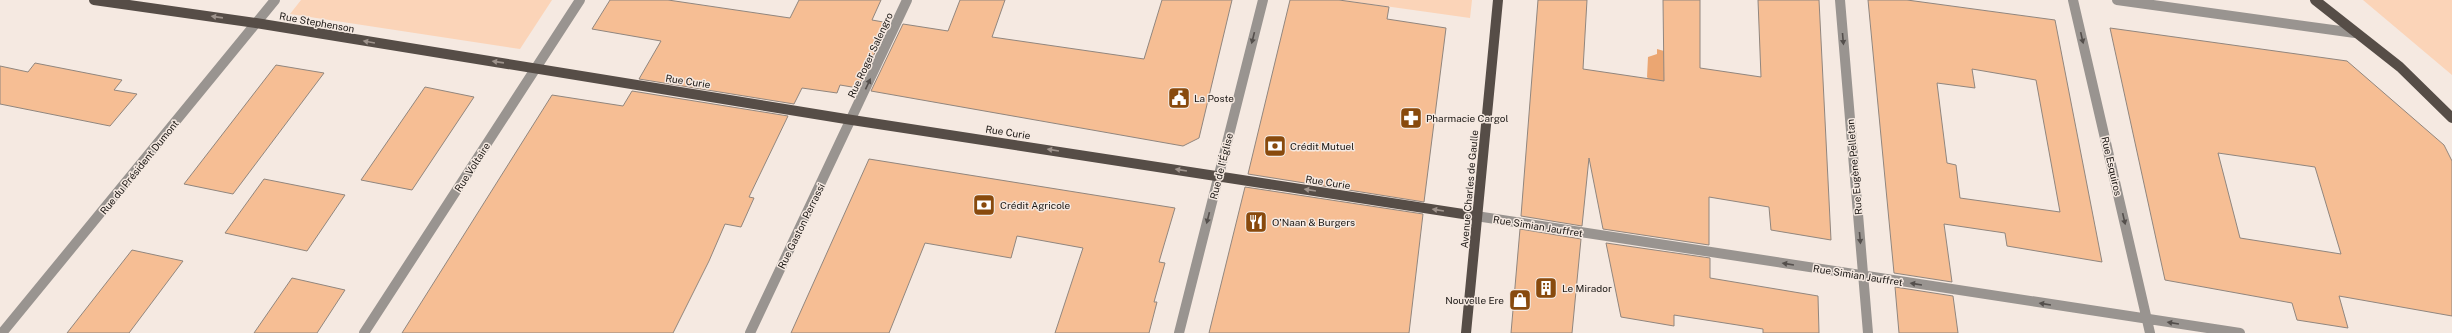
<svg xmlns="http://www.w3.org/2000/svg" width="2452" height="333" font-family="'Public Sans',sans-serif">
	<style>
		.green { fill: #fbd4b8 }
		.water { fill: #eba672 }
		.building { fill: #f6be94; stroke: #91867e; fill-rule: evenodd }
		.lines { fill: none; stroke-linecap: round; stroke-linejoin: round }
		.minor { stroke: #999490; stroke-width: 10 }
		.major { stroke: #564d47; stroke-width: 10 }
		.oneway { fill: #9e938c }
		.oneway2 { fill: #544f4c }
		.labels { text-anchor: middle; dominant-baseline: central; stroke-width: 3; stroke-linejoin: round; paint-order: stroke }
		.street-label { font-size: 10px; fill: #1b1714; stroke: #f5e9e1 }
		.poi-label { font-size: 10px; fill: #1b1714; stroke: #f5e9e1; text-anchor: start }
	</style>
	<rect width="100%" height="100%" fill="#f5e9e1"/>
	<path class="green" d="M301,0H552L520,49L290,14Z
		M1342,0H1472L1470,18Z
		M2363,0H2452V75Z"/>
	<path class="water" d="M1657,49L1664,51L1674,80L1651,83L1647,77L1648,57L1657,54Z"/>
	<path class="building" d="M610,0H668L790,18L799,0H881L872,20L889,23L858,88L840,85L837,93L802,88L794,104L639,79L661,41L592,29Z
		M960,0H1005L992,37L1144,59L1162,0H1232L1199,138L1183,146L871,91L903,24L948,31Z
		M1290,0H1339L1389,7L1387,19L1446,28L1424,202L1248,174Z
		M1538,0H1587L1583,69L1664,81L1663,0H1700V68L1761,77L1758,0H1819L1831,240L1771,230L1769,207L1709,197V245L1603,229L1589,158L1582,226L1521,216Z
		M1868,0H1907L2055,20L2102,262L2007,246L2005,233L1944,224L1952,282L1894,273ZM1972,69L2036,80L2060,212L1960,198L1956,165L1947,163L1937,83L1975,88Z
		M2110,28L2347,61L2444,145L2452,161V316L2339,296L2348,328L2297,320L2292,303L2165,280ZM2218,153L2315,167L2341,254L2240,238Z
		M35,63L122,80L114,90L137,94L110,126L0,104V66L28,72Z
		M276,65L324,73L233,194L184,184Z
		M425,87L474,97L412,190L361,180Z
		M632,91L788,116L749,197L754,198L741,227L725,224L709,261L673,333H402L552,95L623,106Z
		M869,159L1175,208L1159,262L1165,263L1154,302H1157L1149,333H1055L1083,248L1017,236L1011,258L925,243L889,333H791Z
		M264,179L345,195L307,251L225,233Z
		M1245,187L1423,214L1409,333H1209Z
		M1520,229L1581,239L1572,333H1511Z
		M1606,243L1710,258V278L1818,296L1819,333H1763V329L1674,315V326L1621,317Z
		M132,250L183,261L129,333H67Z
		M292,278L345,290L317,333H254Z
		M1895,287L1953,296L1958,333H1899Z"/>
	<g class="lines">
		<path class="minor" d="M1840,0L1868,333
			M2073,0L2150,333
			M2117,0L2355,33
			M1476,216L2240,333
			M2,333L275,0
			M364,333L580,0
			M750,333L907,0
			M1179,333L1263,0"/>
		<path class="major" d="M94,0L256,23L852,120L1476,216
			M2315,0L2400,67L2452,118
			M1466,333L1498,0"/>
	</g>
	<defs><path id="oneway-solid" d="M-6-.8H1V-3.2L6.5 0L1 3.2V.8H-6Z"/></defs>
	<g class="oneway">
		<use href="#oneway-solid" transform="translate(217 17) rotate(-172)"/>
		<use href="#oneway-solid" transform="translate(369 42) rotate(-170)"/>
		<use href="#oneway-solid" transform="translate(498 62) rotate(-172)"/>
		<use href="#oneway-solid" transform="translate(1053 150) rotate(-171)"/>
		<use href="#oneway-solid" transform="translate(1181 170) rotate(-171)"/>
		<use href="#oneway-solid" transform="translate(1310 190) rotate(-171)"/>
		<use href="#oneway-solid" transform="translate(1438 210) rotate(-171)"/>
	</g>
	<g class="oneway2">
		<use href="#oneway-solid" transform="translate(1253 38) rotate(104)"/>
		<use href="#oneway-solid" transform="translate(2082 38) rotate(77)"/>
		<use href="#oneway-solid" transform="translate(1843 39) rotate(85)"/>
		<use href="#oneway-solid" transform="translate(868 84) rotate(-65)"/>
		<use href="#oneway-solid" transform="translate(1208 218) rotate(104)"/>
		<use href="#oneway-solid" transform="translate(2124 219) rotate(77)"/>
		<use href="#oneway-solid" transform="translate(1860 238) rotate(85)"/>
		<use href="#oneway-solid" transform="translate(1788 264) rotate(-171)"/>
		<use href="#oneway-solid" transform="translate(1916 284) rotate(-171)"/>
		<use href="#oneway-solid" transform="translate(2045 304) rotate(-171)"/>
		<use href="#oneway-solid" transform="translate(2173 323) rotate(-171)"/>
	</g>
	<defs>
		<g id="civic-square" transform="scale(1.15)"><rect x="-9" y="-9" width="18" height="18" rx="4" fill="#884a0d" stroke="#f5e9e1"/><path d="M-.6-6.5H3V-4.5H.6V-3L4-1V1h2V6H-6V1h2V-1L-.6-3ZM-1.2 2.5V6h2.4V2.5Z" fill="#fff"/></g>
		<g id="pharmacy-square" transform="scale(1.15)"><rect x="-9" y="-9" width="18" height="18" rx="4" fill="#884a0d" stroke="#f5e9e1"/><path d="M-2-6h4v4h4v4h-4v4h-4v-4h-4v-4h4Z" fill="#fff"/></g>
		<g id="bank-square" transform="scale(1.15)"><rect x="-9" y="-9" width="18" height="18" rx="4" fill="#884a0d" stroke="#f5e9e1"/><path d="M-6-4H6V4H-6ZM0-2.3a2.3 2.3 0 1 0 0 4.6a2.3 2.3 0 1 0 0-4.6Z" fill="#fff"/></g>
		<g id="restaurant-square" transform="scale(1.15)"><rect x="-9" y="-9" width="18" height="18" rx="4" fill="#884a0d" stroke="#f5e9e1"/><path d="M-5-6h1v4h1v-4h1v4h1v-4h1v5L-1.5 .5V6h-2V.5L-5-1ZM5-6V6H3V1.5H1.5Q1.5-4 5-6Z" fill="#fff"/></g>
		<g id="building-square" transform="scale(1.15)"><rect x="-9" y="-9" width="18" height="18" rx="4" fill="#884a0d" stroke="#f5e9e1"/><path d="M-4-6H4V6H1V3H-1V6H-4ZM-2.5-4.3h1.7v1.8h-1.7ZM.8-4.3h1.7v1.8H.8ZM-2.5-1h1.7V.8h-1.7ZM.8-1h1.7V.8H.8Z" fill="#fff"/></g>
		<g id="shop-square" transform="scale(1.15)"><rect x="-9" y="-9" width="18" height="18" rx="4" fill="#884a0d" stroke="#f5e9e1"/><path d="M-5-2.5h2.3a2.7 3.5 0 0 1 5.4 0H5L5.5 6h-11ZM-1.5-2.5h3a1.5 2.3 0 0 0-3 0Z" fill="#fff"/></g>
	</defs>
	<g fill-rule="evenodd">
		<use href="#civic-square" x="1179" y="98"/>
		<use href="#pharmacy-square" x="1411" y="118"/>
		<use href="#bank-square" x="1275" y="146"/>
		<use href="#bank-square" x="984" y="205"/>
		<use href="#restaurant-square" x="1256" y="222"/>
		<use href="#building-square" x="1546" y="288"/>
		<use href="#shop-square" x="1520" y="300"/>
	</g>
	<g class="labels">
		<g class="street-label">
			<text transform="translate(317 22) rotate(10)">Rue Stephenson</text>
			<text transform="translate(870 55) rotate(-65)">Rue Roger Salengro</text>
			<text transform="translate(688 81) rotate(9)">Rue Curie</text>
			<text transform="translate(1008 132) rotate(9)">Rue Curie</text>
			<text transform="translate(1221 166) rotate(-76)">Rue de l'Église</text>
			<text transform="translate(2112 166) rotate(77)">Rue Esquiros</text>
			<text transform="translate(139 167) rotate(-51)">Rue du Président Dumont</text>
			<text transform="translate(472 167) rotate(-57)">Rue Voltaire</text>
			<text transform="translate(1854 167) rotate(-95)">Rue Eugène Pelletan</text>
			<text transform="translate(1328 182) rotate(9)">Rue Curie</text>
			<text transform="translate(1469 189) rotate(-85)">Avenue Charles de Gaulle</text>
			<text transform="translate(801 226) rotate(-64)">Rue Gaston Perrassi</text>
			<text transform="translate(1538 226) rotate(9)">Rue Simian Jauffret</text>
			<text transform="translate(1858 275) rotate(9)">Rue Simian Jauffret</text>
		</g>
		<g class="poi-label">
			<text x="1194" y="98">La Poste</text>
			<text x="1426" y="118">Pharmacie Cargol</text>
			<text x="1290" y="146">Crédit Mutuel</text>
			<text x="1000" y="205">Crédit Agricole</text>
			<text x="1272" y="222">O'Naan &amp; Burgers</text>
			<text x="1562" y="288">Le Mirador</text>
			<text x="1504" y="300" text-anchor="end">Nouvelle Ere</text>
		</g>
	</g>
</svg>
